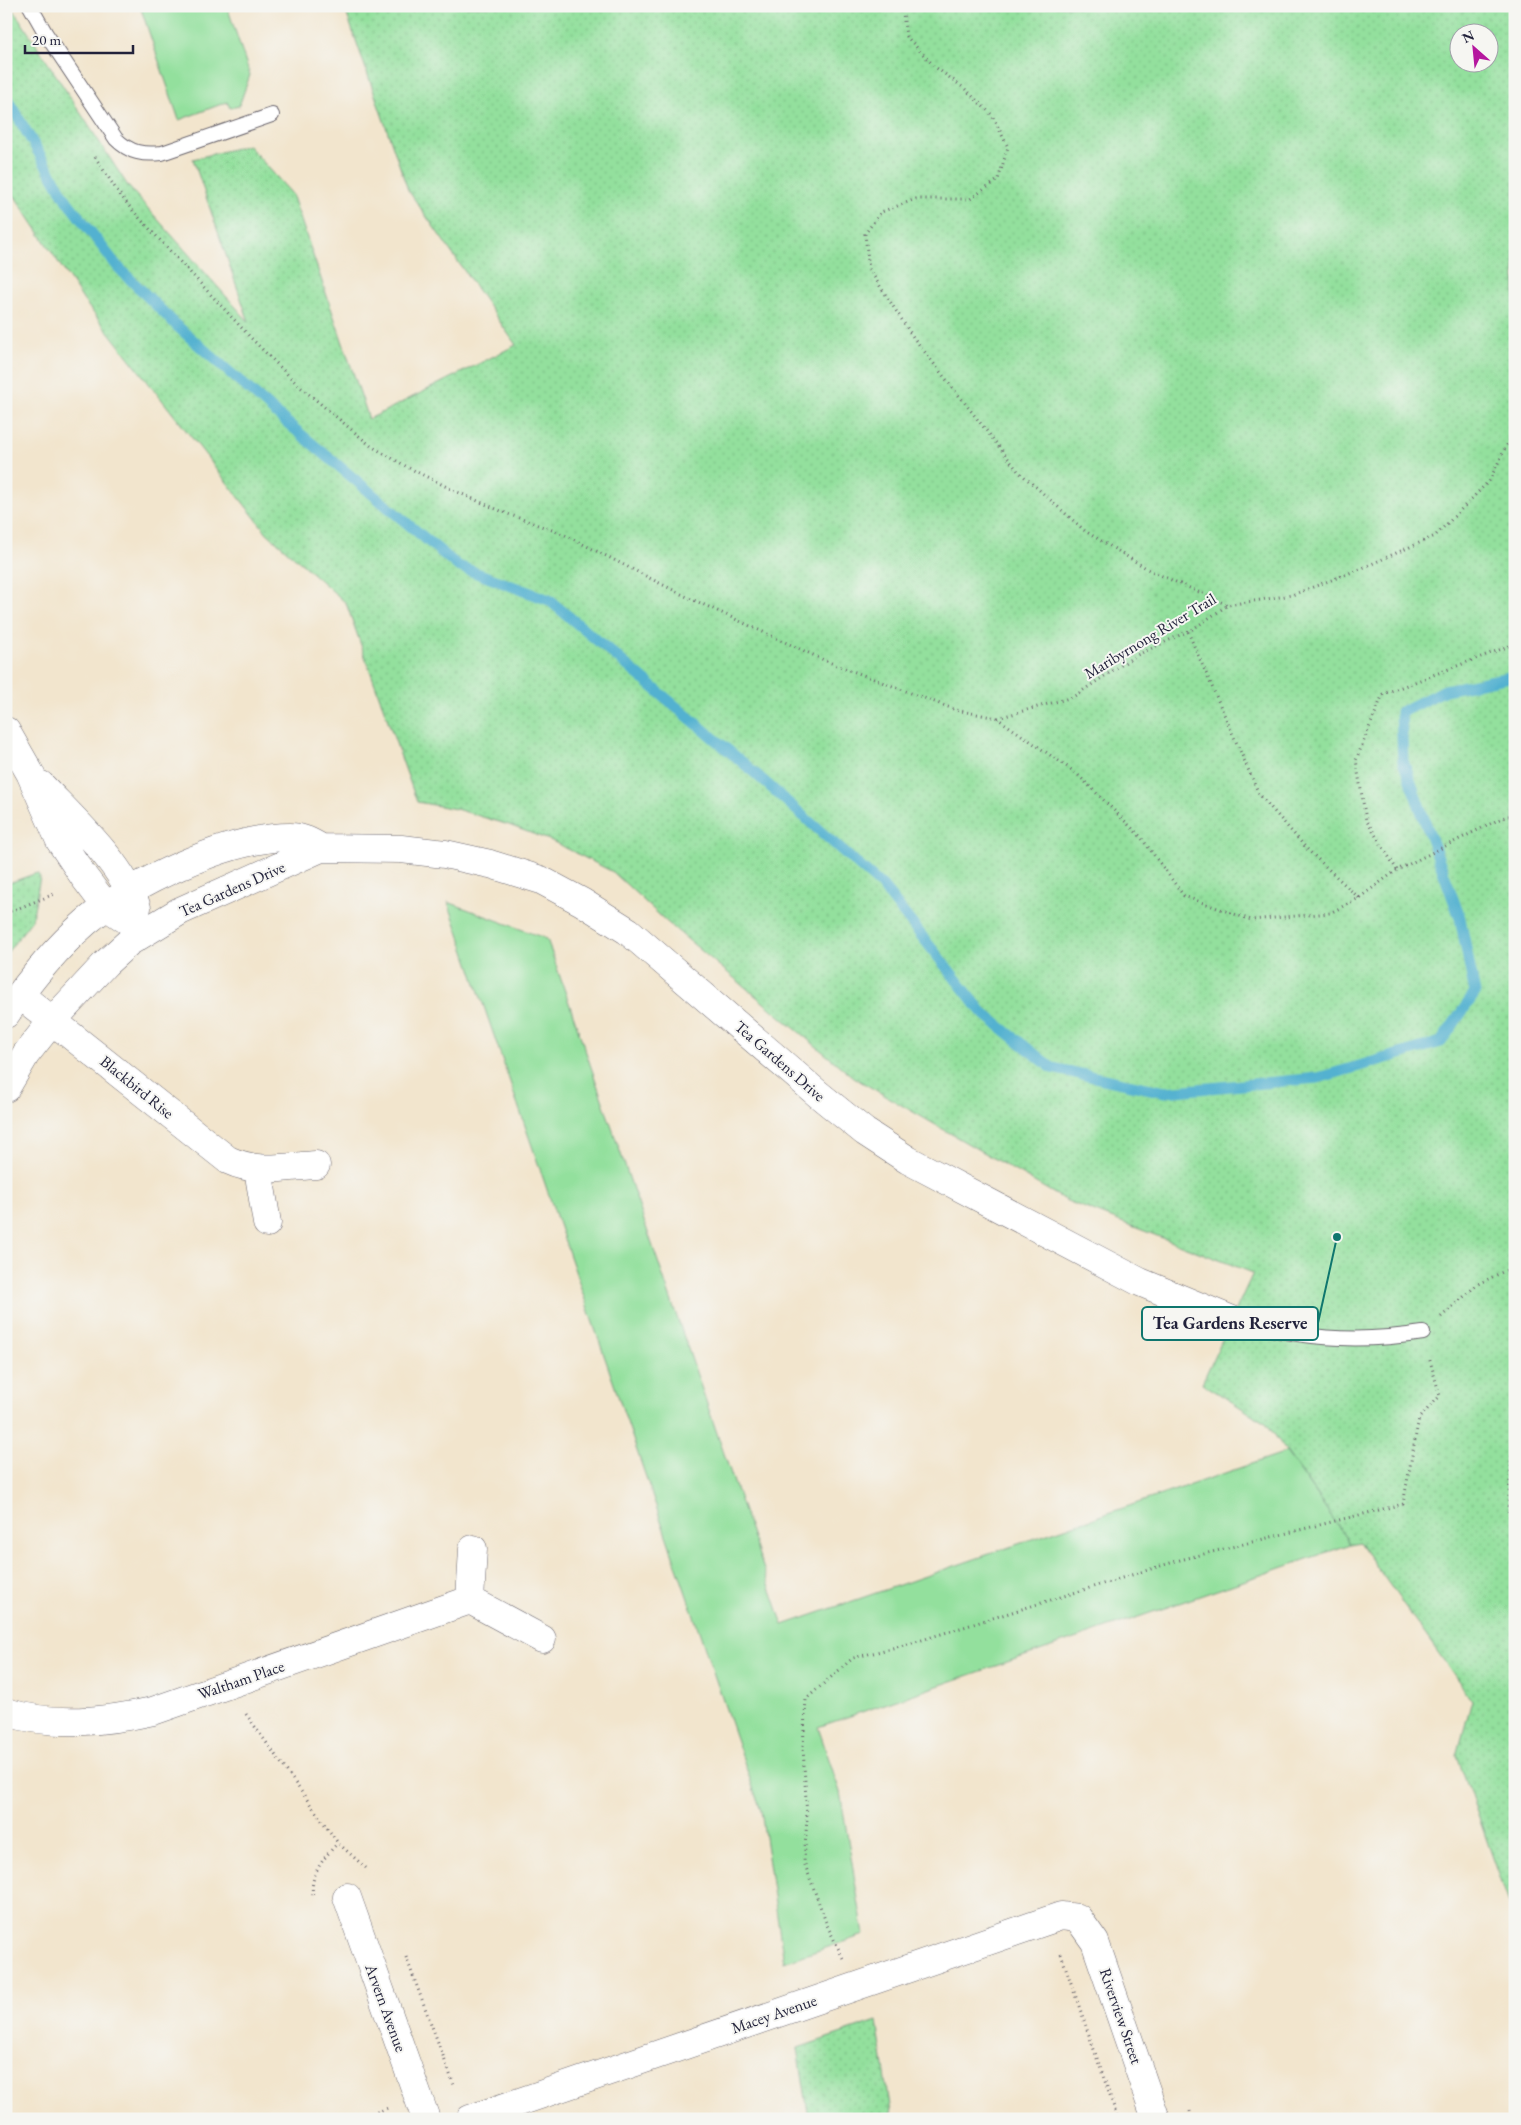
<svg xmlns="http://www.w3.org/2000/svg" width="1521" height="2125" font-family="'EB Garamond',serif">
	<style>
		.grass { fill: #93e09d; stroke: #5a816c }
		.park { fill: url(#park-dots); stroke: #5a816c; fill-rule: evenodd }
		.lines { fill: none; stroke-linecap: round; stroke-linejoin: round }
		.stream { stroke: #52b1d0; stroke-width: 11 }
		.lane-casing { stroke: #6b666e; stroke-width: 16 }
		.street-casing { stroke: #6b666e; stroke-width: 29 }
		.path { stroke: #6b666e; stroke-width: 3; stroke-dasharray: 1 4; stroke-linecap: butt }
		.lane { stroke: #fff; stroke-width: 14 }
		.street { stroke: #fff; stroke-width: 28 }
		.labels { text-anchor: middle; dominant-baseline: central; stroke-width: 4; stroke-linejoin: round; paint-order: stroke }
		.street-label { font-size: 16px; fill: #22223b; stroke: #f6f6f2 }
		.leader { fill: none; stroke: #0f766e; stroke-width: 2 }
		.callout-dot { fill: #0f766e; stroke: #f6f6f2; stroke-width: 2 }
		.callout { fill: #f6f6f2; stroke: #0f766e; stroke-width: 2 }
		.callout-label { font-size: 18px; text-anchor: middle; font-weight: bold; fill: #22223b }
	</style>
	<defs>
		<pattern id="park-dots" width="8" height="8" patternUnits="userSpaceOnUse" patternTransform="scale(1.25)"><rect width="8" height="8" fill="#93e09d"/><path d="M2 2h.1M6 6h.1" fill="none" stroke="#7ec088" stroke-width="1.8" stroke-linecap="round"/></pattern>
	</defs>
	<rect width="100%" height="100%" fill="#f6f6f2"/>
	<filter id="ink" filterUnits="userSpaceOnUse"><feTurbulence type="fractalNoise" baseFrequency=".02" numOctaves="2"/><feDisplacementMap in="SourceGraphic" scale="10" xChannelSelector="R" yChannelSelector="G"/><feConvolveMatrix kernelMatrix="1 2 1 2 8 2 1 2 1" color-interpolation-filters="sRGB"/></filter>
	<filter id="wash" filterUnits="userSpaceOnUse"><feTurbulence type="fractalNoise" baseFrequency=".0096" numOctaves="4" result="noise"/><feDisplacementMap in="SourceGraphic" scale="20" xChannelSelector="R" yChannelSelector="G"/><feGaussianBlur stdDeviation="1.12" result="paint"/><feColorMatrix in="noise" values="0 0 0 0 0 0 0 0 0 0 0 0 0 0 0 0 0 1.4 0 .05"/><feComposite in="paint" operator="in"/></filter>
	<g filter="url(#wash)">
		<rect width="100%" height="100%" fill="#f2e5cd"/>
		<path class="grass" d="M140,6H227L250,75L239,106L230,108L227,102L179,120Z
			M448,902L547,939L783,1625L1286,1452L1351,1544L818,1727L840,1792L864,1935L784,1962L761,1811Z"/>
		<path class="park" d="M6,6H11L128,186L249,322L193,159L248,145L292,194L369,419L516,345L408,190L344,6H1515V1920L1457,1756L1472,1700L1359,1542L1351,1544L1267,1424L1202,1383L1253,1273L1067,1201L853,1077L668,923L613,872L552,841L509,825L456,809L417,802L346,603L267,533L84,301L6,183ZM1458,32H1488V62H1458Z
			M37,873L40,877L32,920L6,954V884Z
			M877,2021L892,2119H809L798,2048Z"/>
		<g class="lines">
			<path class="stream" d="M6,97L67,201L117,266L177,326L278,415L458,566L549,600L748,767L882,886L982,1012L1052,1068L1165,1092L1318,1078L1441,1042L1475,993L1460,918L1403,761L1401,712L1445,690L1515,676"/>
		</g>
	</g>
	<g filter="url(#ink)">
		<g class="lines">
			<g class="lane-casing">
				<path id="lane" d="M30,6L46,34L116,139C130,153 143,155 162,153L272,115
					M1232,1320C1300,1338 1352,1344 1423,1333"/>
			</g>
			<g class="street-casing">
				<path id="street" d="M6,731L30,773L60,841L84,877L106,906L145,932
					M41,785C73,819 123,864 137,908
					M20,995L228,1160C258,1174 284,1167 316,1165
					M6,1014C29,981 55,949 86,922C132,883 228,837 290,837C302,837 311,842 321,848
					M6,1088L26,1054L53,1020L106,963L129,942L180,911L321,848L401,849L445,854L490,864L541,880L582,902L628,931L818,1094L865,1132L908,1160L1140,1282L1232,1320
					M258,1169L267,1223
					M473,1549L470,1600L542,1639
					M6,1712C55,1727 104,1722 153,1711L470,1600
					M347,1897L426,2119
					M470,2119L1061,1916L1078,1918L1095,1942L1156,2119"/>
			</g>
			<path class="path" d="M902,6L906,36L935,67L964,88L992,115L1008,147L998,180L970,199H916L881,212L865,234L869,269L913,337L1018,471L1085,531L1151,571L1228,605
				M95,157L118,192L133,211L252,339L298,385L371,446L409,468L455,491L508,514L563,534L685,596L826,661L956,710L997,718L1076,773L1140,836L1184,896L1251,920L1330,913L1359,898L1397,870L1502,818L1515,814
				M1188,632L1259,794L1307,849L1359,898
				M998,718L1073,697L1135,656L1193,629L1228,605L1292,595L1360,569L1435,536L1489,481L1515,429
				M1397,870L1366,820L1356,760L1383,694L1515,644
				M6,913L57,893
				M1441,1317L1478,1284L1515,1266
				M1515,1401L1508,1510L1515,1534
				M246,1714L338,1843L366,1868
				M313,1895C309,1875 324,1857 338,1843
				M1061,1954L1118,2119
				M406,1957L454,2085
				M843,1958L827,1925L804,1862L807,1818L803,1746L806,1699L853,1658L912,1643L1180,1560L1403,1504L1419,1418L1440,1396L1429,1357
				M1190,2111L1192,2119
				M358,2119L388,2108"/>
			<use href="#lane" class="lane"/>
			<use href="#street" class="street"/>
		</g>
	</g>
	<g class="labels">
		<g class="street-label">
			<text transform="translate(1150 636) rotate(-31)">Maribyrnong River Trail</text>
			<text transform="translate(232 889) rotate(-24)">Tea Gardens Drive</text>
			<text transform="translate(780 1061) rotate(41)">Tea Gardens Drive</text>
			<text transform="translate(137 1087) rotate(39)">Blackbird Rise</text>
			<text transform="translate(241 1680) rotate(-19)">Waltham Place</text>
			<text transform="translate(386 2008) rotate(70)">Arvern Avenue</text>
			<text transform="translate(774 2014) rotate(-19)">Macey Avenue</text>
			<text transform="translate(1121 2016) rotate(71)">Riverview Street</text>
		</g>
	</g>
	<path class="leader" d="M1337 1237L1318 1323"/>
	<circle class="callout-dot" cx="1337" cy="1237" r="5"/>
	<rect class="callout" x="1142" y="1307" width="176" height="33" rx="5"/>
	<g class="callout-label">
		<text x="1230" y="1329">Tea Gardens Reserve</text>
	</g>
	<rect width="1521" height="2125" fill="none" stroke="#f6f6f2" stroke-width="25"/>
	<g transform="translate(1474 48) rotate(333)"><circle r="24" fill="#f6f6f2" stroke="#a1a1a9"/>
	<path d="M0-4L9 19L0 12L-9 19Z" fill="#b5179e"/>
	<text y="-8" font-size="14" font-weight="bold" text-anchor="middle" fill="#22223b">N</text>
	</g>
	<path d="M25 45v8h108v-8" fill="none" stroke="#22223b" stroke-width="2.5"/>
	<text x="32" y="45" font-size="15" fill="#22223b" stroke="#f6f6f2" stroke-width="4" paint-order="stroke">20 m</text>
</svg>
